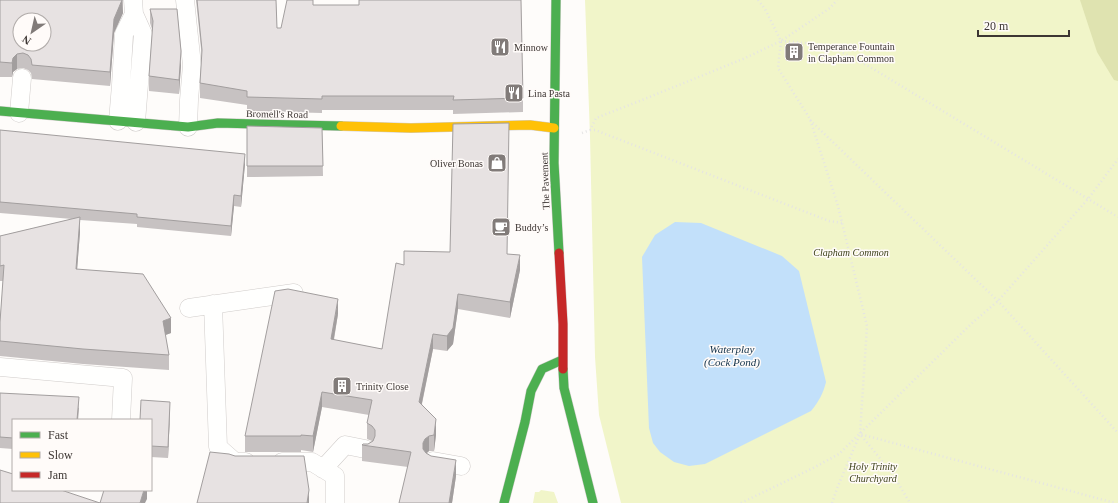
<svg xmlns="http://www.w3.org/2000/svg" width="1118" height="503" font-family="'Times New Roman',serif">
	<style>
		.green { fill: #f1f5c9 }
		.forest { fill: #dfe3b0 }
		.water { fill: #c2e0fa }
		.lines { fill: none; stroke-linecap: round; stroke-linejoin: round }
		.lane-casing { stroke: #d0ccca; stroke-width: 19 }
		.fast-casing { stroke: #d0ccca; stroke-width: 10 }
		.slow-casing { stroke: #d0ccca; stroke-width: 10 }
		.jam-casing { stroke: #d0ccca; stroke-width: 10 }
		.path { stroke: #e5e4e4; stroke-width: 2.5; stroke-dasharray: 1 3; stroke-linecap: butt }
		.lane { stroke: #fffffe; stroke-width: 18 }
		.fast { stroke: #4caf50; stroke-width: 9 }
		.slow { stroke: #ffc107; stroke-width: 9 }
		.jam { stroke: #c62828; stroke-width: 9 }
		.wall { fill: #c7c2c2 }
		.shaded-wall { fill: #a29e9e }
		.building { fill: #e7e2e2; stroke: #a29e9e; fill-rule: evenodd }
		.labels { text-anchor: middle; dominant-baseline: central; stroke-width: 3; stroke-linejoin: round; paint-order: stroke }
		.poi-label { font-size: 10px; fill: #3d3633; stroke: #fffbf9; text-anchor: start }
		.street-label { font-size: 10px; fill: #3d3633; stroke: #fffbf9 }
		.park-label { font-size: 10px; font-style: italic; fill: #40441d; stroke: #fffbf9 }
		.water-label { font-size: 11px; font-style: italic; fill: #12324a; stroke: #fffbf9 }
	</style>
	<rect width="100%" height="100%" fill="#fefcfa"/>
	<path class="green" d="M585,0H1118V503H621L599,415L595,357L590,136Z
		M541,490L554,492L558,503H533L535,492H539Z"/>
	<path class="forest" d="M1080,0H1118V81L1114,80L1097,52Z"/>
	<path class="water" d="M675,222L701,223L782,256L799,271L826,382C823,394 819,401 811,411L705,464L689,466L674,462L660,452L653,443L649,428L642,257L655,235Z"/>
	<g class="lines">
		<g class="lane-casing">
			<path id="lane" d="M185,0L192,65L189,100L188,127
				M134,14L143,34L136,122
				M19,113L22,78
				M118,121L121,85L124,34L134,14L133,0
				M213,304L218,447L235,462H246
				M189,308L294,293
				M0,367L123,378L121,420
				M433,461L461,466
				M282,462H312L335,476V503
				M323,469L345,445L365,449"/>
		</g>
		<g class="fast-casing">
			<path id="fast" d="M556,0L554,163L559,253
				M0,111L188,127L218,123L341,126
				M563,369L564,388L593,503
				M504,503L525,422L531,391L542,369L562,360"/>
		</g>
		<g class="slow-casing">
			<path id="slow" d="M341,126L411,128L530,125L554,128"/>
		</g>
		<g class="jam-casing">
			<path id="jam" d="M559,253L563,324V369"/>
		</g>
		<path class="path" d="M758,0L765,9L781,41L778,68L810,119L838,206L867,326L860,434L892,473L910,503
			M781,41L828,45L870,67L1118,217
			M810,120L998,301L1118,433
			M590,130H595L829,221L842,223
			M582,133L590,130L596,118L637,102L743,59L781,41L830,8L837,0
			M741,503L815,467L839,454L971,324L998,301L1088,199L1118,159
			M832,503L838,486L860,434L1115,503"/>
		<use href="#lane" class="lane"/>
		<use href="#fast" class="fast"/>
		<use href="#slow" class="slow"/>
		<use href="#jam" class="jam"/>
	</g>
	<path class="wall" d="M0,0H123V13L114,33L110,86L32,79L31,73L28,70L23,68L17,69L13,72L12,77H0Z
		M196,0H276L277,28H281L313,5L523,98V112L453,114V110H322V113L247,111V105L200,98V83L202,58Z
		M150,9L181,65L179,94L149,91V76L153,32L150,23Z
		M247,126L322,128L323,176L247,177Z
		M0,130L245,164L241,207L234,206L231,236L137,227V224L80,220V232L77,269L171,333L165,335L169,355V370L83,364L0,356V322L3,281H0V236L72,219L0,213Z
		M404,251L507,254L520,270L510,318L458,309L453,344L447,351L433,349L422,404L436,435L434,451H429L426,453L456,476L452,503H399L408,467L362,461V445L368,444L372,441L367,439V423L369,415L322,407L313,452L301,450V452H245V436L338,314L334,340L382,349L404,265Z
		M0,393L79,408L78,420H13V449L0,448Z
		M170,412L168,458L151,457V420Z"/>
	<path class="shaded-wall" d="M122,0L123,13L114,33L110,86V72L114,19Z
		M181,51V65L179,94V80Z
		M17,54V69L13,72L12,77V63L13,58Z
		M245,154V164L241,207V196Z
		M234,195V206L231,236V226Z
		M80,217V232L76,284V269Z
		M520,255V270L510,318V302Z
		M458,294V309L453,344L447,351V336Z
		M338,299V314L331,355V339Z
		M171,318V333L163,336V321Z
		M433,334V349L419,417V402Z
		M322,392V407L313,452V436Z
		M79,397L78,420H77Z
		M170,402V412L168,458V447Z
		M436,419V435L434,451V435Z
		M429,436V451L425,455L423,459V443L425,439Z
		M456,460V476L452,503H449Z
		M144,490H147V499L145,503H140Z
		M309,490V503H307Z"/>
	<path class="building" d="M0,0H122L114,19L110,72L32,65L31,59L28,55L23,53L17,54L13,58L12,63L0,62ZM20,20H44V44H20Z
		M197,0H276L277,28H281L287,0H313V5H359V0H521L523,98L453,100L454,96H322V99L247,97V91L200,83L202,50Z
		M150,9H177L181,51L179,80L149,76L153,21Z
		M509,123L507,254L520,255L510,302L458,294L453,328L447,336L433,334L419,402L436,419L434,435L429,436L425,439L423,443V449L426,453L431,456L456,460L449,503H399L411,452L362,445L363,444H368L373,441L375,436V430L372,426L367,423L372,400L322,392L313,436L301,435V436H245L275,291L288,289L338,299L331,339L382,349L396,263L404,265V251L450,252L453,124Z
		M247,126L322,128L323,166H247Z
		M0,130L245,154L241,196L234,195L231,226L137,217V214L0,202Z
		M80,217L76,269L143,274L171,318L163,321L169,355L83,349L0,341V322L4,265L0,266V236Z
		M0,393L79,397L77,420H13V438L0,437Z
		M141,400L170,402L168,447L151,446V420H140Z
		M210,452L229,454L235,456H304L309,490L307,503H197Z
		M0,470L13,474V490H61L100,503L104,490H144L140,503H0Z"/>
	<defs>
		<g id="restaurant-square" transform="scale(1)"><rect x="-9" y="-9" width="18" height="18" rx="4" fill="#817b79" stroke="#fffbf9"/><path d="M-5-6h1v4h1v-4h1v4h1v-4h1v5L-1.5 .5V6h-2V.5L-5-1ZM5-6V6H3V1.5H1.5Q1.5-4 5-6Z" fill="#fff"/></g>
		<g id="building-square" transform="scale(1)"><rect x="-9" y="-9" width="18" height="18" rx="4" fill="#817b79" stroke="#fffbf9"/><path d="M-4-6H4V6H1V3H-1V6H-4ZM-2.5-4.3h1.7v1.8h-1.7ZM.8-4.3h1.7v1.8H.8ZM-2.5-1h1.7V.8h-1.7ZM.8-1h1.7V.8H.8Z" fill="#fff"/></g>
		<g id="shop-square" transform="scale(1)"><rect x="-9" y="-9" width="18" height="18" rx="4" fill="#817b79" stroke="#fffbf9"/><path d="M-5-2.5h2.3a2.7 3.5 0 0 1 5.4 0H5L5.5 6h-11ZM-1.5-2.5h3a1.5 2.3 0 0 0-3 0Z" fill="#fff"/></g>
		<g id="cafe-square" transform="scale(1)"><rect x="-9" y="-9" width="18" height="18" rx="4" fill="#817b79" stroke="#fffbf9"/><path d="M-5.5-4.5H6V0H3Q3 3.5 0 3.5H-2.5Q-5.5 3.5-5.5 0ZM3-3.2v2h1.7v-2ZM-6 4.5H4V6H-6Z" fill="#fff"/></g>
	</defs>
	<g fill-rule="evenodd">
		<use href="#restaurant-square" x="500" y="47"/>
		<use href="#building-square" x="794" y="52"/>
		<use href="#restaurant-square" x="514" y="93"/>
		<use href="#shop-square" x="497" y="163"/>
		<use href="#cafe-square" x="501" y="227"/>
		<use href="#building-square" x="342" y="386"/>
	</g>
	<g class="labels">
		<g class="poi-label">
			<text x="808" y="46">Temperance Fountain<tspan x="808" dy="12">in Clapham Common</tspan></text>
			<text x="514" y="47">Minnow</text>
			<text x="528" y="93">Lina Pasta</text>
			<text x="483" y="163" text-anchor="end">Oliver Bonas</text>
			<text x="515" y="227">Buddy’s</text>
			<text x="356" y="386">Trinity Close</text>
		</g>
		<g class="street-label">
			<text transform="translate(277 114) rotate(1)">Bromell's Road</text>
			<text transform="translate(545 181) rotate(-92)">The Pavement</text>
		</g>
		<g class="park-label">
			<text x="851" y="252">Clapham Common</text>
			<text x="873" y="466">Holy Trinity<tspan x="873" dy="12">Churchyard</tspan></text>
		</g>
		<g class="water-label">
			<text x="732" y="349">Waterplay<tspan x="732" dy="13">(Cock Pond)</tspan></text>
		</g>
	</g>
	<rect x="12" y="419" width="140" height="72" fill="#fffbf9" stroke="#b1acaa"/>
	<rect x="20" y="432" width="20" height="6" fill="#4caf50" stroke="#b1acaa"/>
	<text x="48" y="439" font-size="12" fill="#3d3633">Fast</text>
	<rect x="20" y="452" width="20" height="6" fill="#ffc107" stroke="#b1acaa"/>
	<text x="48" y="459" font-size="12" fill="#3d3633">Slow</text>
	<rect x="20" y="472" width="20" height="6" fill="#c62828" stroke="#b1acaa"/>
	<text x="48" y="479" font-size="12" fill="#3d3633">Jam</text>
	<g transform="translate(32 32) rotate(214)"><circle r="19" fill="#fffbf9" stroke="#b1acaa"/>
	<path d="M0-3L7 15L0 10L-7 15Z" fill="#817b79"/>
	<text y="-6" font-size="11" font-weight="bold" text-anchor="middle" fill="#3d3633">N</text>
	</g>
	<path d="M978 30v6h91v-6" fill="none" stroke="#3d3633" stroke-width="2"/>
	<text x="984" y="30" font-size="12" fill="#3d3633" stroke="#fffbf9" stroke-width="3" paint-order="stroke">20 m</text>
</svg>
